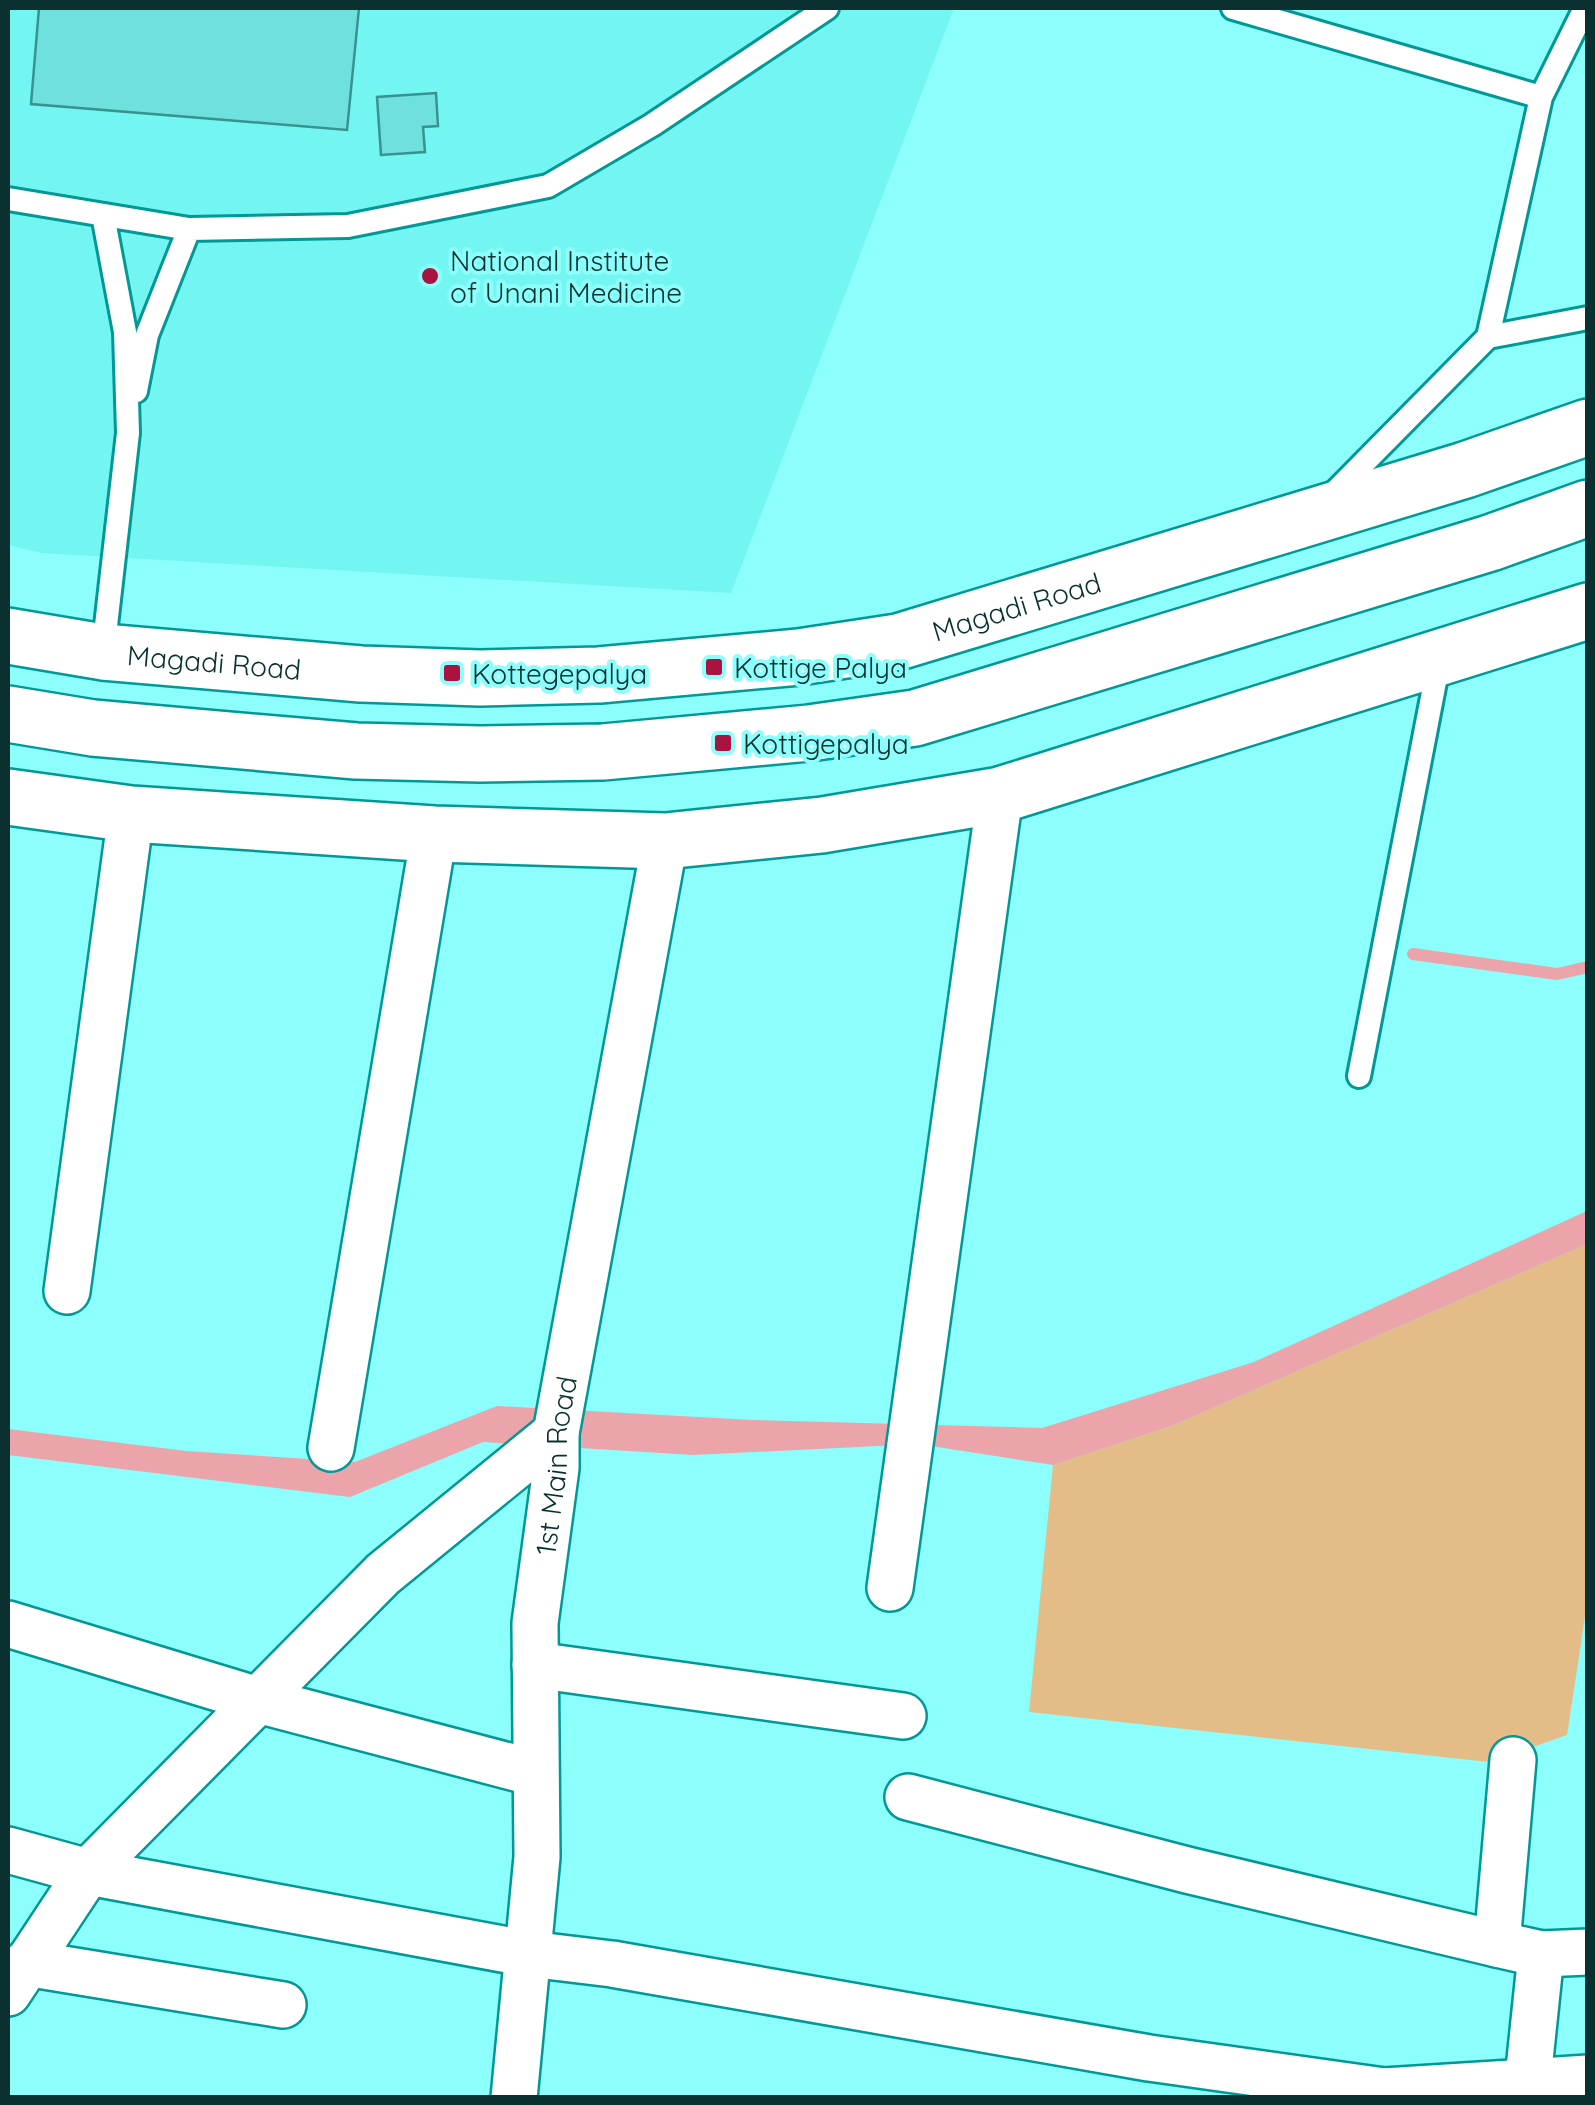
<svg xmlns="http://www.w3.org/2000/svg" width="1595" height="2105" font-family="Quicksand,sans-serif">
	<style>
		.built { fill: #73f5f1 }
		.green { fill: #e4bc88 }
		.water { fill: #eaa4aa }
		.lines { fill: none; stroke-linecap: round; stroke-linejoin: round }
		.stream { stroke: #eaa4aa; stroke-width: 12 }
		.building { fill: #6ee1de; stroke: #389290; stroke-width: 2.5 }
		.lane-casing { stroke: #019896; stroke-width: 28 }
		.street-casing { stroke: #019896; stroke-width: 50 }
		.secondary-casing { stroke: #019896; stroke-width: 60 }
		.primary-casing { stroke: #019896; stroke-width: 60 }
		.lane { stroke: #fff; stroke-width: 22 }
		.street { stroke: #fff; stroke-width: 45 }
		.secondary { stroke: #fff; stroke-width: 55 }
		.primary { stroke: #fff; stroke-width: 55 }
		.poi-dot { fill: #a9133e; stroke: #8cfefb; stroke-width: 4 }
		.labels { text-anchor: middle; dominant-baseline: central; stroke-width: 8; stroke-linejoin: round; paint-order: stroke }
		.poi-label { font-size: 28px; fill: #0a3130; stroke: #8cfefb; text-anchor: start }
		.street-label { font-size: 28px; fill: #0a3130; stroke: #8cfefb }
	</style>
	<rect width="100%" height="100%" fill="#8cfefb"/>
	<path class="built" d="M8,8H954L731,593L42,553L8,545Z"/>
	<path class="green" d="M1587,1244V1604L1567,1735L1489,1762L1029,1712L1053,1465L1174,1425Z"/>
	<path class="water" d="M1587,1211V1244L1174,1425L1053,1465L918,1444L693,1455L483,1442L350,1497L8,1455V1429L186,1451L355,1462L497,1406L752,1420L1042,1428L1254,1362Z"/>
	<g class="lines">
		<path class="stream" d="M1413,954L1557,974L1588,967"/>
	</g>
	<path class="building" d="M39,8H359L347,130L31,104Z
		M436,93L438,126L423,127L425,152L381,155L377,97Z"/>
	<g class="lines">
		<g class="lane-casing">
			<path id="lane" d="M1233,8L1541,97
				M1585,8L1541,97L1488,337L1588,318
				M8,199L189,229L348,226L548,186L652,125L827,8
				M136,391L147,335L189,229
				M1332,495L1488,337
				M103,652L128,433L125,332L103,215
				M1359,1076L1439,661"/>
		</g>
		<g class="street-casing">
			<g id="street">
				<path d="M67,1291L131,814"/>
				<path d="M331,1448L434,834"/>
				<path d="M890,1588L1000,795"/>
				<path d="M8,1624L258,1700L535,1773"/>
				<path d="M535,1665L903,1716"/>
				<path d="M908,1797L1187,1870L1497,1944L1541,1954L1588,1952"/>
				<path d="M8,1850L88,1872L529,1954L612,1964L1149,2058L1384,2091V2098"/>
				<path d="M1497,1944L1513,1760"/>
				<path d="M26,1963L283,2005"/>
				<path d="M8,1993L88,1872L383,1574L556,1433"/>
				<path d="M1384,2091L1588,2078"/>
				<path id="s1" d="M514,2098L537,1857L535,1623L556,1468V1433L665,841"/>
				<path d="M1526,2098L1541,1954"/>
			</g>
		</g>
		<g class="secondary-casing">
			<path id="secondary" d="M8,797L131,814L434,834L665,841L822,825L1000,795L1588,611"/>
		</g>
		<g class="primary-casing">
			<g id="primary">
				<path id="s2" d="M8,636L103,652L361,674L480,678L599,675L799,657L898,642L1465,470L1588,427"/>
				<path d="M8,714L93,728L356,751L480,754L603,752L809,733L915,718L1490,543L1588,508"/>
			</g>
		</g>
		<use href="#lane" class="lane"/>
		<use href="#street" class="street"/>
		<use href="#secondary" class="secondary"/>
		<use href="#primary" class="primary"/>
	</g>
	<g class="poi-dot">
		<circle cx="430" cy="276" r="10"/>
		<rect x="704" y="657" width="20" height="20" rx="5"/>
		<rect x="442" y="663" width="20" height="20" rx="5"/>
		<rect x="713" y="733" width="20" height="20" rx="5"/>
	</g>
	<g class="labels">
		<g class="poi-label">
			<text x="450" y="260">National Institute<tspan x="450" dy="32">of Unani Medicine</tspan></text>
			<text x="734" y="667">Kottige Palya</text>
			<text x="472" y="673">Kottegepalya</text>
			<text x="743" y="743">Kottigepalya</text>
		</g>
		<g class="street-label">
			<text stroke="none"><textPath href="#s2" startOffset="1018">Magadi Road</textPath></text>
			<text stroke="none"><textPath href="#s2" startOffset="208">Magadi Road</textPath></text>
			<text stroke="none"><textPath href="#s1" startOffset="635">1st Main Road</textPath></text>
		</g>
	</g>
	<rect width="1595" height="2105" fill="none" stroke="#0a3130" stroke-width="20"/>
</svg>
